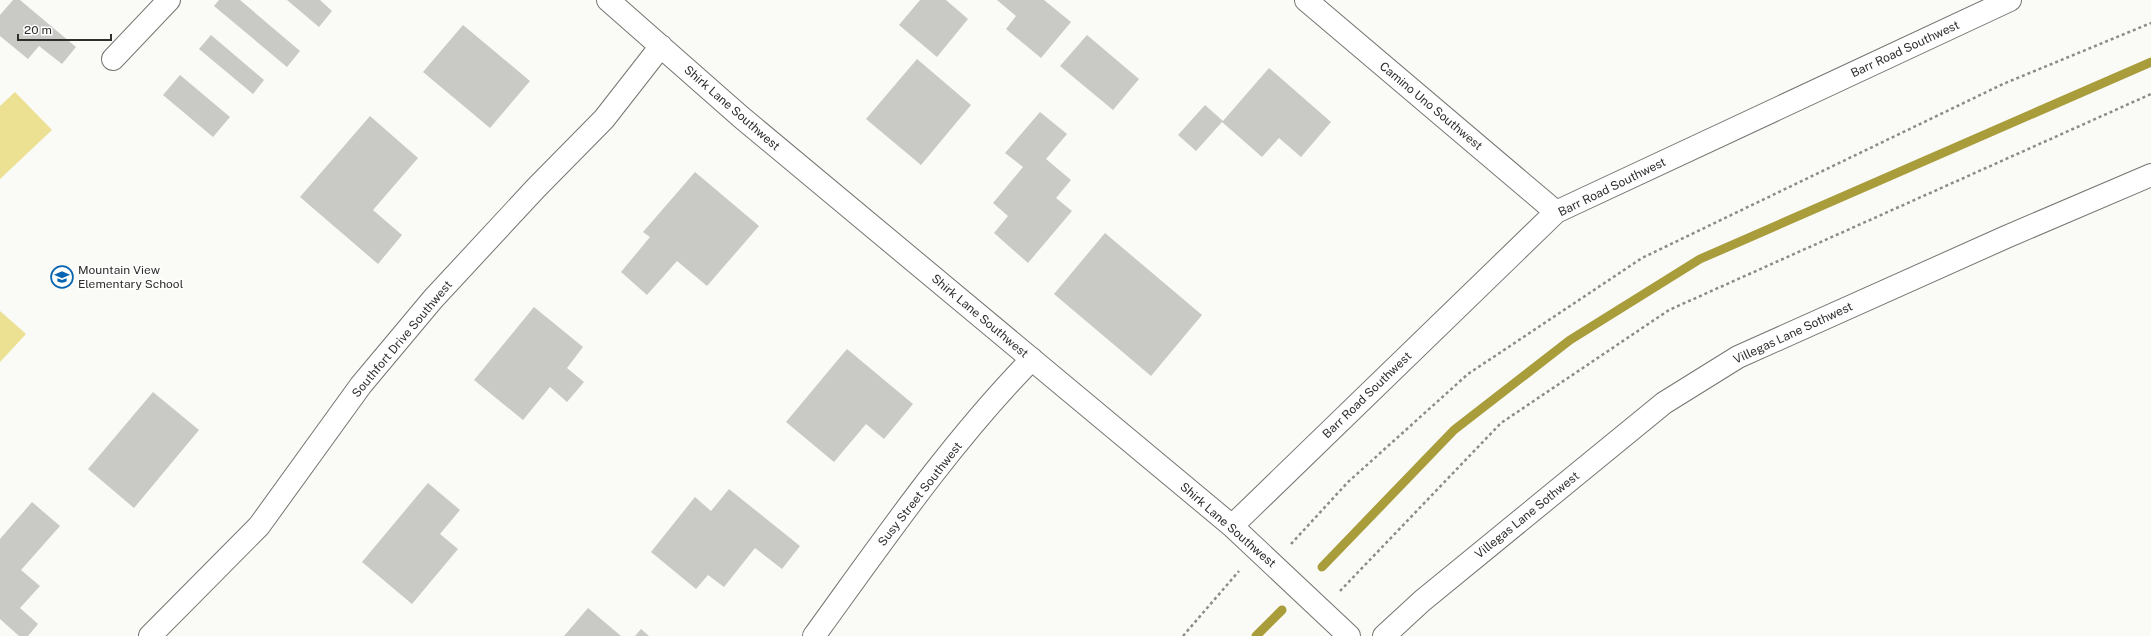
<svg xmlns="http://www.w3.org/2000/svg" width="2151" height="636" font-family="'Public Sans',sans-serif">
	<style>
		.green { fill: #ece192 }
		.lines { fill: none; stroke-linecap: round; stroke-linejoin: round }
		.stream { stroke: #a99c3b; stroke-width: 9 }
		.building { fill: #c9c9c5 }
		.minor-casing { stroke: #767572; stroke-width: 24 }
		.path { stroke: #8b8b88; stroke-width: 2.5; stroke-dasharray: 3 3; stroke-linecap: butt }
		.minor { stroke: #fff; stroke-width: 22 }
		.labels { text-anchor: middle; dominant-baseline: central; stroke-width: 3; stroke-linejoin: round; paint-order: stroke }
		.street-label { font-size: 12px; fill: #2e2e2c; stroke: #fff }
		.poi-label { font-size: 12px; fill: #2e2e2c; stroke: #fff; text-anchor: start }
	</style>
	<rect width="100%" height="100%" fill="#fafaf6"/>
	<path class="green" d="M15,92L52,130L0,179V106Z
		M0,311L26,334L0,362Z"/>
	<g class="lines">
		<path class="stream" d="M1322,567L1454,430L1570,340L1700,259L2151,62
			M1256,636L1282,610"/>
	</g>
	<path class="building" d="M13,0H20L76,47L62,64L39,46L28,59L0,36V15Z
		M219,0H240L300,51L287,67L214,6Z
		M287,0H320L332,11L319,27Z
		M920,0H946L968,19L937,57L899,25Z
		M997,0H1044L1071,22L1041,58L1006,29L1016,16Z
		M463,25L530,81L490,128L423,72Z
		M211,35L264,80L253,94L199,49Z
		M1087,35L1139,79L1113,110L1060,66Z
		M917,59L971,105L921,165L866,119Z
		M1269,68L1331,122L1301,157L1279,138L1262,157L1222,122L1196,151L1178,135L1205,105L1223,121Z
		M180,75L230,117L213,137L163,95Z
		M1040,112L1067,134L1046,159L1071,180L1056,198L1072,211L1028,263L994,233L1008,216L993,203L1023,167L1005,153Z
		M370,116L418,158L373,210L402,235L378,264L300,197Z
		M695,172L759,226L707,286L677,261L647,295L621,272L650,237L643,232Z
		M1105,233L1202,315L1151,376L1054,294Z
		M534,307L583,347L567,368L584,382L567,402L550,387L523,420L474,380Z
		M847,349L913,404L884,439L866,424L834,462L786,422Z
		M153,392L199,430L134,508L88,469Z
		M428,483L460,510L440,534L458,549L412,604L362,562Z
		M729,489L800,546L782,569L755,548L724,587L708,575L696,589L651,552L695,497L711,511Z
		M32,502L60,526L21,570L40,586L20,608L38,624L28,636H19L0,619V539Z
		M588,608L621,636H564Z
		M641,629L649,636H635Z"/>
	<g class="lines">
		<g class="minor-casing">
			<path id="minor" d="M608,0L741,117L1232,526L1349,636
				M1306,0L1556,212
				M113,59L169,0
				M1232,526L1556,212L2010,0
				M150,636L259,526L361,385L433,299L536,188L604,119L661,46
				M814,636C883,541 950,443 1032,359
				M1384,636L1422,601L1664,403L1738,357L2006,237L2151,175"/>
		</g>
		<path class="path" d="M1291,544L1348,482L1468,374L1642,258L2003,84L2151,23
			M1340,591L1501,423L1669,310L2151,94
			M1183,636L1239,571"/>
		<use href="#minor" class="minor"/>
	</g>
	<defs>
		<g id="school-ring" transform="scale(1.15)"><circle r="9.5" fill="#fff" stroke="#0664b1" stroke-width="1.5"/><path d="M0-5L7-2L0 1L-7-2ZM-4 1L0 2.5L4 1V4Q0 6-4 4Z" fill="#0664b1"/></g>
	</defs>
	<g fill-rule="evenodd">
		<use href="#school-ring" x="62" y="277"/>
	</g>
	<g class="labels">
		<g class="street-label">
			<text transform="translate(1905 49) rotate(-25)">Barr Road Southwest</text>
			<text transform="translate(1431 106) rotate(40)">Camino Uno Southwest</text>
			<text transform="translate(732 108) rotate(41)">Shirk Lane Southwest</text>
			<text transform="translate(1612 187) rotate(-26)">Barr Road Southwest</text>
			<text transform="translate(980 316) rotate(40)">Shirk Lane Southwest</text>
			<text transform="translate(1793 333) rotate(-25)">Villegas Lane Sothwest</text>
			<text transform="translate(402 339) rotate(-50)">Southfort Drive Southwest</text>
			<text transform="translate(1367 395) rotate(-44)">Barr Road Southwest</text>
			<text transform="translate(920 494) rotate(-52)">Susy Street Southwest</text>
			<text transform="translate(1527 515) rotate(-39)">Villegas Lane Sothwest</text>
			<text transform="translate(1228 525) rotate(41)">Shirk Lane Southwest</text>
		</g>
		<g class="poi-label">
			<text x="78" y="270">Mountain View<tspan x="78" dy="14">Elementary School</tspan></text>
		</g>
	</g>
	<path d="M18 34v6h93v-6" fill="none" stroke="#2e2e2c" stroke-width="2"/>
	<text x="24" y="34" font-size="12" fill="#2e2e2c" stroke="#ffffff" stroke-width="3" paint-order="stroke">20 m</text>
</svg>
